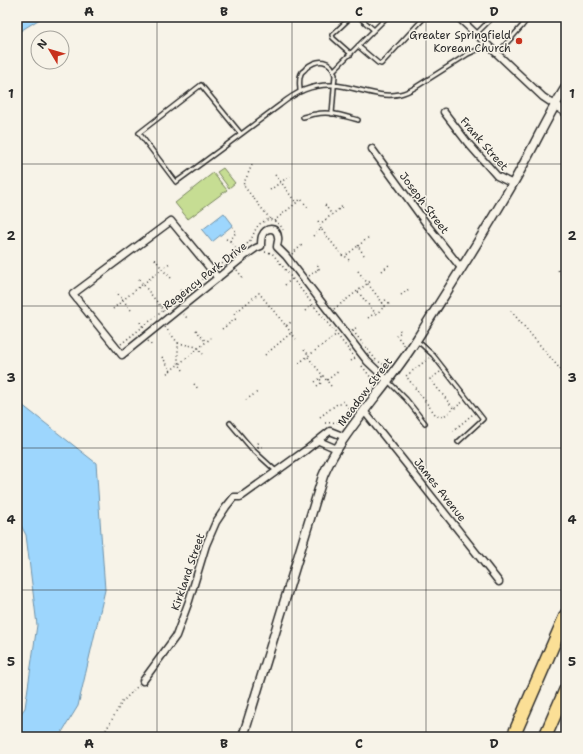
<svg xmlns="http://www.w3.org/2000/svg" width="583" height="754" font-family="'Shantell Sans',sans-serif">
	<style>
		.green { fill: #c6dd93; stroke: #78845f }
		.water { fill: #9dd6fd; stroke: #6f92a9 }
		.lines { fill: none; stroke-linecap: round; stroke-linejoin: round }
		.service-casing { stroke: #2b2b2b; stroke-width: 6 }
		.minor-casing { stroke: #2b2b2b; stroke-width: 9 }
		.tertiary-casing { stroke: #2b2b2b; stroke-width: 11 }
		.motorway-casing { stroke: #2b2b2b; stroke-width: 15 }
		.path { stroke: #2b2b2b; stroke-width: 1.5; stroke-dasharray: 1 3; stroke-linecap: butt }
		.service { stroke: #f7f3e8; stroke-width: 3 }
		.minor { stroke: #f7f3e8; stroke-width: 6 }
		.tertiary { stroke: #f7f3e8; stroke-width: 8 }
		.motorway { stroke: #fbdf96; stroke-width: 12 }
		.grid { fill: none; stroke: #2b2b2b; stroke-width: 1; stroke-opacity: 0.55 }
		.poi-dot { fill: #c8321e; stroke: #f7f3e8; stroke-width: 1.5 }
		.labels { text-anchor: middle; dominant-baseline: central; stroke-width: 3; stroke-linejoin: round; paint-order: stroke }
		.poi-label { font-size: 11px; fill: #2b2b2b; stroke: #f7f3e8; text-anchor: end }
		.street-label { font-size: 11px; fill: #2b2b2b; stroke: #f7f3e8 }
		.neatline { fill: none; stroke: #2b2b2b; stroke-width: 1.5 }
		.grid-label { font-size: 13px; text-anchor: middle; font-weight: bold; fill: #2b2b2b }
	</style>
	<rect width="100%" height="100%" fill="#f7f3e8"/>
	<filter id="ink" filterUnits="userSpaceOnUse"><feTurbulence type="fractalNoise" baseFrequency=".025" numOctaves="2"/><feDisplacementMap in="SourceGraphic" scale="8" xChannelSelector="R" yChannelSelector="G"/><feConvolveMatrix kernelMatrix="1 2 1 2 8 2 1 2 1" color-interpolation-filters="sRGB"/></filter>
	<g filter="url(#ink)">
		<path class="green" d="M223,168L235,183L229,188L217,172Z
			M213,173L227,190L188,219L175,203Z"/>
		<path class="water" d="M17,17H43L17,33Z
			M224,213L233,225L212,242L202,230Z
			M17,401L96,463L105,590L78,706L59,737H17V719L25,708L37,625L26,535L17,518Z"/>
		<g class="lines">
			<g class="service-casing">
				<path id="service" d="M351,17L332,35L333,38L351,54
					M359,17L374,30
					M476,34L493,17
					M358,46L378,63L381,64L424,18V17
					M497,54L522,26L529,17
					M334,70L387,17
					M300,91C300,85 298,78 302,72C302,72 306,69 306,68C318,58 331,59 335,75L332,114
					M303,117C308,116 312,114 316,114C330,111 345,116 358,120
					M241,134L201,85L139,133L176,182C211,157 245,131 280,105C296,92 312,84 333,85C355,86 378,99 400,94C406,93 411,90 416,87L468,54L479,49L490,47
					M417,342L421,344L433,355L483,419L458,442
					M388,381L406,399L425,423
					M230,423L252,449L276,471"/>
			</g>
			<g class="minor-casing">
				<path id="minor" d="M458,17L543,97L555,105
					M444,112L467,142L497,176L513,184
					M372,149L428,226L461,268
					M218,278L171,221L73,294L122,355L246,255L256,248L261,246C261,243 261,239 262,236C265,227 277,226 278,237C279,240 277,243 277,247L286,256L367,361L388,381
					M364,411L407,465L499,582
					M319,441L337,449
					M143,681L176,636L189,601L206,545L216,522L226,507L234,497H240L242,496L306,450L330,431L345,437"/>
			</g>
			<g class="tertiary-casing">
				<path id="tertiary" d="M555,105L566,112
					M243,737L323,476C335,447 355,423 374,398C389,379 404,360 417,339C449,288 482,237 512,185C531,153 546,118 566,87"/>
			</g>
			<g class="motorway-casing">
				<path id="motorway" d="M513,737L566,615
					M545,737L566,689"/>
			</g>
			<path class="path" d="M252,165L243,185L271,220
				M275,175L281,182L290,176
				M270,190L281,182L296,203
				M325,205L332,215
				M274,221L301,199L309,209
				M318,221L320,224
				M321,229L320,227V224L344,205
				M313,236L321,229L341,254L343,256H345
				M226,239L230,241L238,251
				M563,240L566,245
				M230,241L236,232L232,226
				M358,246L369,237
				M265,252L272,253L353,355
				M292,254L302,245
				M155,259L162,269L171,262
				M349,260L345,256L358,246L364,255
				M222,264C231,257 242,250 249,242C255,235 254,226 263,222C266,220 268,219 272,220C277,222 281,225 283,230
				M318,265L317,267L318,270
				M237,270L243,278
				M558,270L566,279
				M358,271L385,306L390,303
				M382,271L390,264
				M309,276L320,268
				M139,279L164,311
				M143,284L162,269L171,278
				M285,285L293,278
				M180,290L184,295
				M358,292L376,314L385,306
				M401,295L409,289
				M382,303L387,299
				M113,309L123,300L116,292
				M334,309L372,280
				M131,310L123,300L143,284
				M305,311L313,304
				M511,311L566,376
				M183,314L187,318
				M234,314L259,293L286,326L291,322
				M368,318L375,313
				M140,322L143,327
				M286,326L296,339
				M165,327L178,343V362L179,364L166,374
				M222,329L237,318
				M196,330L206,342
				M352,331L357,327
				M353,331L376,360
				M396,335L405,346
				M396,336L401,332L399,329
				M148,341L152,346
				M178,343L197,347L203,354
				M121,344L207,276
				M304,350L309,355
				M265,355L291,333
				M162,357L171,370
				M308,357L331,386
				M429,358L406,376L435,414C438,417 441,417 444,416L464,401
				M351,361L355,358L356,359
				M379,362L385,365L392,362
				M299,363L337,334
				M362,366C367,373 373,378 374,387
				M183,370L179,364L211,338
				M440,372L430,379L454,409
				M327,380L339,371
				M315,382L323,376
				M194,384L199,390
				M317,386L321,383V380L319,379
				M246,400L259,391
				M352,412L356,408
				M320,417L337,404H340L343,402
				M325,423L339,422L352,412L342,400
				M453,431L473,414
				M258,447L260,448L264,446
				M258,447L257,445L259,442
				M102,737L122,702L139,685"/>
			<use href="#service" class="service"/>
			<use href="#minor" class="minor"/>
			<use href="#tertiary" class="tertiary"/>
			<use href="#motorway" class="motorway"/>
		</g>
	</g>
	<path class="grid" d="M157,17V737M292,17V737M426,17V737M17,164H566M17,306H566M17,448H566M17,590H566"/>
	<circle class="poi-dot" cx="519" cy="41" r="4"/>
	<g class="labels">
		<g class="poi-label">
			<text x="511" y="35">Greater Springfield<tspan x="511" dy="13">Korean Church</tspan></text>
		</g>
		<g class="street-label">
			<text transform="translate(484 144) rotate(49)">Frank Street</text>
			<text transform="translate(424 203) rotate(53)">Joseph Street</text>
			<text transform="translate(205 276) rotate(-38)">Regency Park Drive</text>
			<text transform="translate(365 392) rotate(-53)">Meadow Street</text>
			<text transform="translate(440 490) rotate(52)">James Avenue</text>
			<text transform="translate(188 572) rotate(-71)">Kirkland Street</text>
		</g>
	</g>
	<rect width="583" height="754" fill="none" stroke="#f7f3e8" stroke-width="44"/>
	<g transform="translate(50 50) rotate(308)"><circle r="19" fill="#f7f3e8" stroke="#a5a39c"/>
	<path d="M0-3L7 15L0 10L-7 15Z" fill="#c8321e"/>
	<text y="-6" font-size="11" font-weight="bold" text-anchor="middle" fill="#2b2b2b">N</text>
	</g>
	<rect x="22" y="22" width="539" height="710" class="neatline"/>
	<g class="grid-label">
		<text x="89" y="16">A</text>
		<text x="224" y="16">B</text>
		<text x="359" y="16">C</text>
		<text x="494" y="16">D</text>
		<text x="11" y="98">1</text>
		<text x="572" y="98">1</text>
		<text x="11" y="240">2</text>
		<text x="572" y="240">2</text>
		<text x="11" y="382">3</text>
		<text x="572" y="382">3</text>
		<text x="11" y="524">4</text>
		<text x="572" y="524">4</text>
		<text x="11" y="666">5</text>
		<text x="572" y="666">5</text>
		<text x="89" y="748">A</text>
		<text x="224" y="748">B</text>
		<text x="359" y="748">C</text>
		<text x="494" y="748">D</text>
	</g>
</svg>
